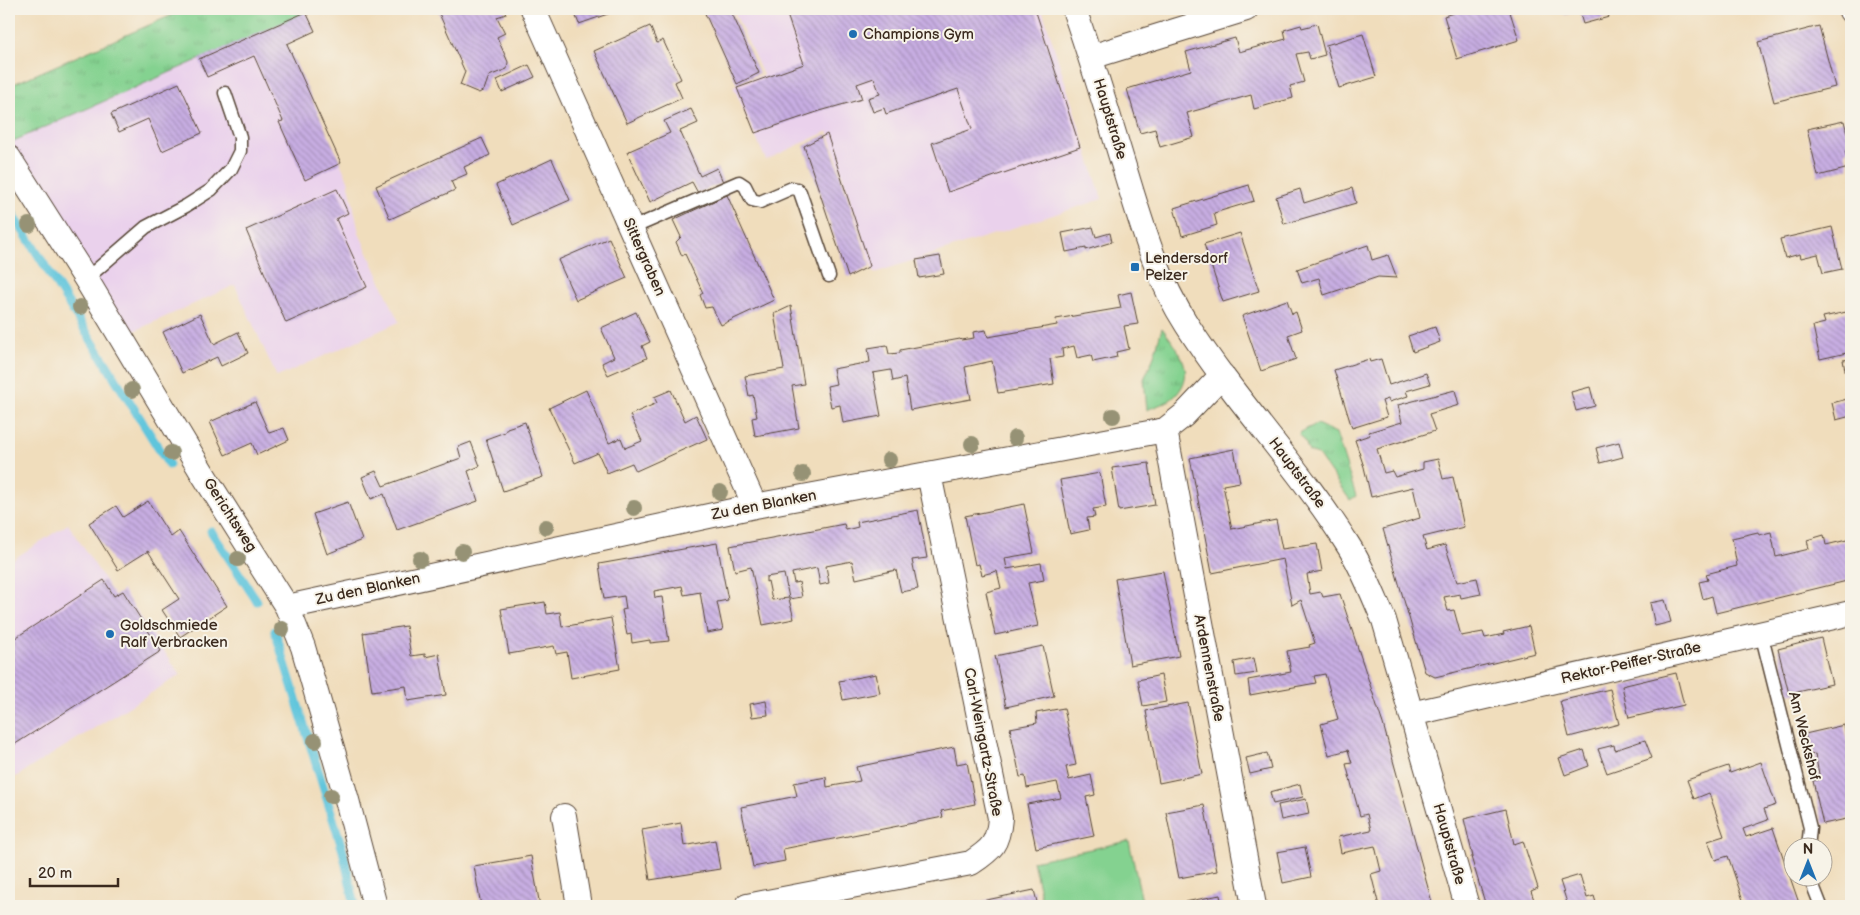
<svg xmlns="http://www.w3.org/2000/svg" width="1860" height="915" font-family="'Balsamiq Sans',sans-serif">
	<style>
		.built { fill: #ead1ec }
		.grass { fill: url(#grass-tufts); stroke: #607e57 }
		.park { fill: #84d290; stroke: #607e57 }
		.lines { fill: none; stroke-linecap: round; stroke-linejoin: round }
		.stream { stroke: #5fc5dc; stroke-width: 9 }
		.building { fill: url(#building-back-hatch); fill-rule: evenodd }
		.service-casing { stroke: #564536; stroke-width: 15 }
		.minor-casing { stroke: #564536; stroke-width: 26 }
		.service { stroke: #fff; stroke-width: 12 }
		.minor { stroke: #fff; stroke-width: 24 }
		.tree { fill: #969274 }
		.poi-dot { fill: #1f6fb2; stroke: #f7f3e8; stroke-width: 2 }
		.labels { text-anchor: middle; dominant-baseline: central; stroke-width: 4; stroke-linejoin: round; paint-order: stroke }
		.poi-label { font-size: 15px; fill: #3b2a1e; stroke: #f7f3e8; text-anchor: start }
		.street-label { font-size: 15px; fill: #3b2a1e; stroke: #f7f3e8 }
	</style>
	<defs>
		<pattern id="grass-tufts" width="24" height="20" patternUnits="userSpaceOnUse" patternTransform="scale(1.25)"><rect width="24" height="20" fill="#84d290"/><path d="M3 7l-1-3M5 7V3M7 7l1-3M15 17l-1-3M17 17v-4M19 17l1-3" fill="none" stroke="#73b47c"/></pattern>
		<pattern id="building-back-hatch" width="6" height="6" patternUnits="userSpaceOnUse" patternTransform="scale(1.25)"><rect width="6" height="6" fill="#c8aee3"/><path d="M-1 5l2 2M0 0l6 6M5-1l2 2" fill="none" stroke="#a48eb7"/></pattern>
	</defs>
	<rect width="100%" height="100%" fill="#f7f3e8"/>
	<filter id="ink" filterUnits="userSpaceOnUse"><feTurbulence type="fractalNoise" baseFrequency=".02" numOctaves="2"/><feDisplacementMap in="SourceGraphic" scale="10" xChannelSelector="R" yChannelSelector="G"/><feConvolveMatrix kernelMatrix="1 2 1 2 8 2 1 2 1" color-interpolation-filters="sRGB"/></filter>
	<filter id="wash" filterUnits="userSpaceOnUse"><feTurbulence type="fractalNoise" baseFrequency=".0096" numOctaves="4" result="noise"/><feDisplacementMap in="SourceGraphic" scale="20" xChannelSelector="R" yChannelSelector="G"/><feGaussianBlur stdDeviation="1.12" result="paint"/><feColorMatrix in="noise" values="0 0 0 0 0 0 0 0 0 0 0 0 0 0 0 0 0 1.4 0 .05"/><feComposite in="paint" operator="in"/></filter>
	<g filter="url(#wash)">
		<rect width="100%" height="100%" fill="#f0ddbc"/>
		<path class="built" d="M733,9H1042L1102,199L874,273L828,131L766,160L733,86L763,75Z
			M277,24L348,180L359,233L399,322L277,377L235,285L130,333L9,143Z
			M68,524L115,596L123,590L180,675L9,781V562Z"/>
		<path class="grass" d="M186,9H314L9,143V86Z
			M1162,328C1177,348 1198,371 1176,395C1170,402 1156,406 1147,410L1144,379L1153,359Z
			M1317,424L1336,433L1356,496L1350,500L1318,455L1309,452L1306,444L1299,434L1300,432Z"/>
		<path class="park" d="M1129,841L1143,906H1043L1033,861Z"/>
		<g class="lines">
			<path class="stream" d="M9,208L169,465
				M211,531L257,601
				M275,631L343,851L355,906"/>
		</g>
		<g id="blocks">
			<path class="building" d="M437,9H504L506,14L497,17L505,33L497,37L508,62L507,69L489,76L484,90L479,93L460,85L465,72Z
				M573,9H622L579,24Z
				M703,9H730L759,73L737,84Z
				M785,9H1035L1080,147L948,192L932,143L972,129L958,89L886,114L884,108L873,112L868,98L880,94L874,78L857,84L862,99L820,111L755,133L737,88L804,64Z
				M1465,9H1509L1519,40L1457,59L1444,16Z
				M1563,9H1606L1609,17L1583,24L1579,11L1565,15Z
				M306,12L315,31L287,44L341,163L305,180L279,122L283,121L254,56L207,77L199,59Z
				M1317,24L1325,55L1310,59L1308,52L1296,54L1304,82L1290,86L1293,98L1254,109L1251,95L1187,113L1194,137L1160,147L1155,129L1140,133L1127,89L1191,70L1186,52L1235,38L1239,52L1286,39L1284,30L1301,25L1302,28Z
				M650,26L657,43L663,40L681,79L675,82L682,98L627,123L594,51Z
				M1819,26L1835,87L1774,102L1758,42Z
				M1363,34L1376,77L1339,88L1326,45Z
				M529,65L535,77L502,92L497,80Z
				M179,83L202,133L162,151L148,119L119,132L111,114Z
				M691,109L698,123L680,131L700,176L717,168L723,182L698,193L692,182L650,202L627,152L670,133L664,121Z
				M1844,121L1851,149L1845,151L1849,168L1818,176L1807,129Z
				M827,134L870,266L848,277L804,146Z
				M482,138L490,155L464,167L467,174L451,181L455,190L390,219L376,186Z
				M552,159L570,200L513,225L496,185Z
				M1249,185L1254,201L1214,213L1217,225L1182,236L1174,208Z
				M1352,188L1356,203L1284,224L1276,197L1300,189L1304,203Z
				M337,189L348,213L336,219L367,287L286,323L246,230Z
				M727,195L774,300L721,325L712,307L705,308L700,295L703,293L685,254L682,256L676,242L681,237L673,220Z
				M1093,227L1096,237L1110,233L1112,242L1086,250V248L1066,252L1062,233Z
				M1832,227L1842,269L1823,273L1818,254L1801,258L1800,254L1785,258L1780,239Z
				M1240,233L1259,291L1223,302L1204,244Z
				M609,238L627,278L576,300L558,260Z
				M1368,245L1372,260L1388,255L1397,278L1378,277L1324,295L1319,278L1302,283L1297,269Z
				M940,256L944,274L919,278L916,260Z
				M1131,292L1138,324L1124,326L1129,349L1116,352L1117,357L1093,362L1091,355L1077,358L1074,346L1062,349L1063,357L1050,359L1054,384L998,393L992,361L965,367L971,399L910,410L905,378L893,381L891,370L873,373L881,416L843,423L840,405L831,407L827,386L836,384L833,369L870,362L868,348L887,345L889,354L900,353V350L960,339L961,340L974,338L973,332L986,330L988,337L1057,325L1056,319L1121,308L1118,295Z
				M1287,300L1292,314L1296,312L1302,330L1288,335L1296,359L1261,371L1242,316Z
				M791,306L804,384L792,386L799,428L755,436L752,418L757,417L753,395L749,396L745,376L784,369L774,314Z
				M1851,311V352L1820,359L1813,326L1825,323L1823,317Z
				M636,312L650,342L642,346L647,358L608,375L602,363L614,357L601,328Z
				M200,314L214,344L238,332L248,353L221,366L217,357L182,373L163,332Z
				M1435,327L1440,342L1413,352L1408,336Z
				M1369,359L1370,362L1381,359L1389,385L1426,373L1430,384L1406,391L1408,396L1389,402L1388,399L1382,401L1387,417L1352,428L1334,370Z
				M1851,359V395H1850L1843,360Z
				M1590,387L1595,406L1576,411L1571,392Z
				M586,390L609,443L621,438L625,448L642,441L630,415L657,403L654,397L671,390L685,421L696,415L707,439L636,471L632,463L607,473L598,453L575,463L549,408Z
				M1455,390L1459,405L1429,414L1435,431L1377,449L1384,473L1392,471L1395,477L1423,469V462L1438,459L1443,479L1453,477L1464,527L1423,537L1427,550L1445,545L1457,582L1477,578L1481,594L1461,598L1460,594L1444,597L1448,611L1454,610L1461,636L1483,632L1485,638L1504,634L1503,632L1529,626L1535,653L1435,677L1425,672L1383,529L1420,518L1413,487L1371,497L1364,467L1355,440L1370,435L1369,432L1402,422L1398,405Z
				M1851,398V416L1836,420L1832,403Z
				M255,402L269,433L284,428L289,440L257,455L252,443L225,455L210,422Z
				M525,422L543,477L503,491L486,439L505,432L507,428Z
				M471,442L480,466L468,471L478,501L397,530L384,494L371,499L362,477L376,471L383,486L461,458L458,447Z
				M1619,442L1623,457L1600,463L1596,448Z
				M1234,449L1240,482L1223,485L1232,529L1276,520L1282,549L1317,544L1322,571L1307,574L1310,594L1321,592L1323,597L1340,594L1383,724L1433,906H1379L1371,874L1381,871L1375,846L1341,853L1338,837L1371,830L1367,814L1360,816L1346,764L1352,763L1348,750L1329,755L1321,724L1338,719L1325,674L1314,676L1316,683L1250,695L1248,680L1291,672L1287,651L1310,647L1309,645L1315,643L1301,600L1292,605L1283,559L1212,573L1190,458Z
				M1149,463L1155,505L1119,511L1112,468Z
				M1100,473L1106,507L1093,509L1095,517L1087,518L1089,530L1070,534L1060,480Z
				M148,501L171,537L179,531L227,606L180,637L162,610L179,599L148,551L118,570L89,523L116,506L123,517Z
				M348,502L362,540L327,554L313,514Z
				M1024,504L1034,553L1005,558L1007,569L1041,563L1044,580L1028,583L1038,626L995,635L986,592L1001,588L997,571L982,575L979,564L975,565L965,516Z
				M918,510L927,558L912,560L918,589L901,592L896,570L856,579L852,561L826,566L829,583L820,585L817,568L792,573L794,583L799,582L802,597L789,599L794,619L763,625L751,567L735,571L730,546L844,524L846,530L858,527L857,522ZM784,574L789,598L772,600L768,581L766,582V577Z
				M1758,532L1759,535L1771,532L1776,557L1809,549L1807,540L1824,535L1826,545L1851,539V580L1716,613L1712,596L1703,599L1699,582L1708,580L1706,574L1737,566L1732,538Z
				M717,543L728,600L717,602L723,630L707,633L700,592L684,595L682,586L654,591L655,598L662,597L669,641L650,643V640L632,643L631,634L627,635L622,610L626,609L624,596L604,599L599,564Z
				M1163,571L1179,656L1130,665L1115,579Z
				M104,580L114,596L123,591L161,651L9,748V642Z
				M1665,600L1671,622L1655,626L1650,603Z
				M545,602L547,614L560,612L562,627L611,618L620,669L571,678L567,652L556,654L554,646L509,654L501,609Z
				M406,626L411,656L425,654V657L439,654L446,695L408,701L406,686L372,691L363,633Z
				M1821,638L1832,684L1789,694L1778,649Z
				M1043,646L1054,696L1006,707L995,656Z
				M1254,658L1257,673L1236,676L1234,662Z
				M1676,673L1684,705L1629,718L1622,686Z
				M876,674L880,693L843,700L839,681Z
				M1161,675L1166,702L1143,706L1138,680Z
				M1610,689L1619,724L1569,737L1560,701Z
				M766,701L768,715L752,717L750,704Z
				M1188,703L1202,774L1159,783L1146,711Z
				M1064,708L1076,765L1066,767L1069,780L1091,775L1095,795L1086,797L1094,836L1036,848L1027,804L1061,798L1057,782L1027,788L1025,776L1020,777L1010,728L1037,723L1036,713Z
				M1844,725L1851,757V818L1823,824L1813,781L1820,779L1815,754L1810,755L1805,734Z
				M1645,740L1652,758L1607,773L1598,749L1614,745L1615,750Z
				M954,747L957,764L967,762L975,804L941,811L943,817L783,849L785,861L753,867L741,807L797,796L794,783L826,777L827,787L860,781L856,767Z
				M1584,750L1589,766L1565,775L1559,758Z
				M1267,753L1271,769L1250,774L1246,758Z
				M1761,762L1776,805L1764,809L1768,820L1743,829L1746,837L1773,828L1800,906H1745L1728,856L1715,860L1708,841L1724,836L1709,793L1694,799L1687,780L1728,766L1730,773Z
				M1300,784L1303,797L1273,804L1270,792Z
				M1306,799L1309,814L1281,820L1278,805Z
				M1204,805L1217,871L1179,878L1166,812Z
				M1506,809L1514,844L1523,841L1538,888L1531,891L1536,906H1486L1471,857H1473L1464,819Z
				M681,823L684,846L715,840L720,869L650,880L642,830Z
				M1305,847L1311,877L1283,883L1277,852Z
				M531,856L540,906H481L474,866Z
				M1580,875L1587,898L1594,896L1597,906H1568L1560,881Z
				M1034,890L1038,906H963V905Z
				M1220,895L1222,906H1170V905Z"/>
		</g>
	</g>
	<g filter="url(#ink)">
		<use href="#blocks" fill-opacity="0" stroke="#564536" stroke-width="1"/>
		<g class="lines">
			<g class="service-casing">
				<path id="service" d="M632,228L739,182L745,186L752,200L760,202L792,188L797,189L800,192L829,276
					M86,279L146,227L186,206L211,190L231,169L240,151V137L225,93
					M1761,633L1810,828L1808,848
					M1810,878L1821,906"/>
			</g>
			<g class="minor-casing">
				<path id="minor" d="M533,9L755,506
					M1074,9C1091,58 1106,107 1121,157C1139,215 1154,274 1187,325C1236,402 1300,468 1348,545C1363,568 1373,595 1384,620L1467,906
					M1851,9V11
					M1091,57L1246,9
					M9,158L86,279L203,474L287,607L303,647L347,800L375,906
					M1165,430L1254,906
					M287,607L755,506L1165,430L1184,415L1222,375
					M1411,714L1851,613
					M564,816L579,906
					M747,906L971,863C992,849 998,844 1000,818L929,474"/>
			</g>
			<use href="#service" class="service"/>
			<use href="#minor" class="minor"/>
		</g>
		<g class="tree">
			<circle cx="29" cy="225" r="8"/>
			<circle cx="80" cy="307" r="8"/>
			<circle cx="132" cy="390" r="8"/>
			<circle cx="1113" cy="416" r="8"/>
			<circle cx="1015" cy="438" r="8"/>
			<circle cx="972" cy="444" r="8"/>
			<circle cx="171" cy="453" r="8"/>
			<circle cx="889" cy="460" r="8"/>
			<circle cx="803" cy="474" r="8"/>
			<circle cx="720" cy="492" r="8"/>
			<circle cx="634" cy="508" r="8"/>
			<circle cx="546" cy="527" r="8"/>
			<circle cx="462" cy="552" r="8"/>
			<circle cx="238" cy="559" r="8"/>
			<circle cx="420" cy="559" r="8"/>
			<circle cx="282" cy="629" r="8"/>
			<circle cx="315" cy="741" r="8"/>
			<circle cx="331" cy="796" r="8"/>
		</g>
	</g>
	<g class="poi-dot">
		<circle cx="853" cy="34" r="5"/>
		<rect x="1130" y="262" width="10" height="10" rx="2.5"/>
		<circle cx="110" cy="634" r="5"/>
	</g>
	<g class="labels">
		<g class="poi-label">
			<text x="863" y="34">Champions Gym</text>
			<text x="1145" y="258">Lendersdorf<tspan x="1145" dy="17">Pelzer</tspan></text>
			<text x="120" y="625">Goldschmiede<tspan x="120" dy="17">Ralf Verbracken</tspan></text>
		</g>
		<g class="street-label">
			<text transform="translate(1110 119) rotate(73)">Hauptstraße</text>
			<text transform="translate(644 257) rotate(66)">Sittergraben</text>
			<text transform="translate(1297 473) rotate(53)">Hauptstraße</text>
			<text transform="translate(764 505) rotate(-11)">Zu den Blanken</text>
			<text transform="translate(230 515) rotate(57)">Gerichtsweg</text>
			<text transform="translate(368 589) rotate(-12)">Zu den Blanken</text>
			<text transform="translate(1631 663) rotate(-13)">Rektor-Peiffer-Straße</text>
			<text transform="translate(1209 668) rotate(79)">Ardennenstraße</text>
			<text transform="translate(1804 736) rotate(76)">Am Weckshof</text>
			<text transform="translate(983 742) rotate(79)">Carl-Weingartz-Straße</text>
			<text transform="translate(1449 844) rotate(74)">Hauptstraße</text>
		</g>
	</g>
	<rect width="1860" height="915" fill="none" stroke="#f7f3e8" stroke-width="30"/>
	<g transform="translate(1808 862)"><circle r="24" fill="#f7f3e8" stroke="#aca397"/>
	<path d="M0-4L9 19L0 12L-9 19Z" fill="#1f6fb2"/>
	<text y="-8" font-size="14" font-weight="bold" text-anchor="middle" fill="#3b2a1e">N</text>
	</g>
	<path d="M30 878v8h88v-8" fill="none" stroke="#3b2a1e" stroke-width="2.5"/>
	<text x="38" y="878" font-size="15" fill="#3b2a1e" stroke="#f7f3e8" stroke-width="4" paint-order="stroke">20 m</text>
</svg>
